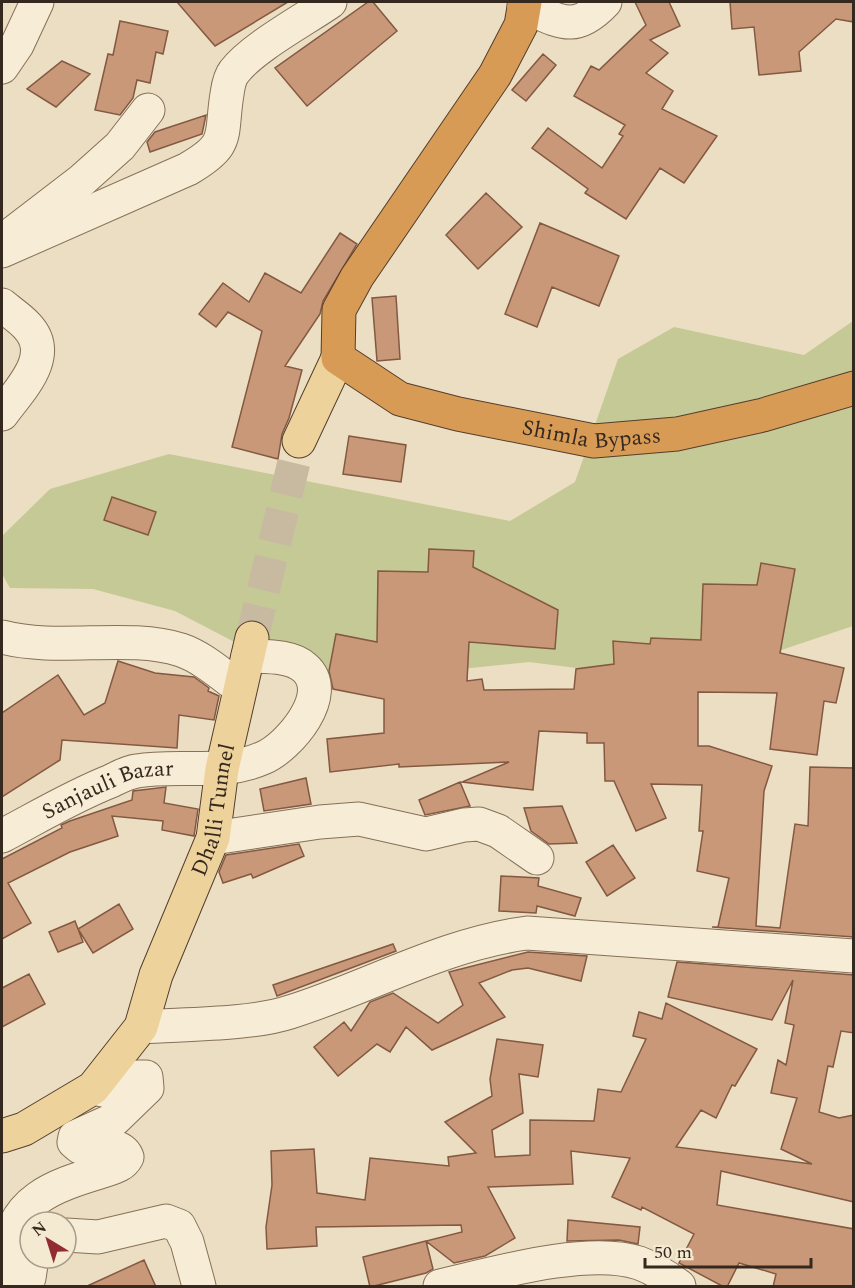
<svg xmlns="http://www.w3.org/2000/svg" width="855" height="1288" font-family="Spectral,serif">
	<style>
		.green { fill: #c5c996 }
		.building { fill: #c89879; stroke: #835941; stroke-width: 1.5 }
		.lines { fill: none; stroke-linecap: round; stroke-linejoin: round }
		.major-tunnel { stroke: #c7baa1; stroke-width: 33; stroke-dasharray: 33 16; stroke-linecap: butt }
		.minor-casing { stroke: #85705a; stroke-width: 35 }
		.major-casing { stroke: #533e2e; stroke-width: 35 }
		.highway-casing { stroke: #533e2e; stroke-width: 35 }
		.minor { stroke: #f7ecd5; stroke-width: 33 }
		.major { stroke: #eed29b; stroke-width: 33 }
		.highway { stroke: #d89b55; stroke-width: 33 }
		.labels { text-anchor: middle; dominant-baseline: central; stroke-width: 5; stroke-linejoin: round; paint-order: stroke }
		.street-label { font-size: 22px; fill: #35281e; stroke: #f4e9d1 }
	</style>
	<rect width="100%" height="100%" fill="#ecdec2"/>
	<path class="green" d="M853,321V626L686,682L529,662L315,684L175,611L93,589L10,588L2,574V536L50,489L169,454L510,521L575,482L618,359L674,327L804,355Z"/>
	<path class="building" d="M177,2H288L215,46Z
		M368,2H373L397,31L307,106L275,68Z
		M635,2H669L680,26L650,40L668,53L646,73L673,91L662,109L717,136L684,183L660,168L626,219L585,193L588,189L532,148L548,128L602,168L623,136L619,134L625,125L574,96L591,66L599,70L646,25Z
		M730,2H854V22L836,19L799,52L801,71L759,75L754,27L732,29Z
		M120,21L168,31L163,54L156,52L150,83L137,80L133,98L120,115L95,110L108,54L113,55Z
		M543,54L556,65L526,101L512,90Z
		M62,61L90,74L56,107L27,89Z
		M206,115L202,134L150,152L147,142L155,132Z
		M486,193L522,227L478,269L446,235Z
		M540,223L619,256L599,306L552,287L537,327L505,314Z
		M340,233L357,244L323,301L320,314L285,366L302,370L289,418L282,434L278,459L232,447L262,331L228,312L216,327L199,314L223,283L249,302L265,273L301,293Z
		M396,296L400,359L377,361L372,298Z
		M349,436L406,445L401,482L343,474Z
		M112,497L156,512L148,535L104,520Z
		M429,549L474,551L473,567L558,610L555,649L469,642L467,681L482,679L484,690L574,689L576,669L614,664L613,641L650,644L651,638L701,640L703,584L757,585L761,563L795,569L780,653L844,668L836,703L824,701L817,755L770,749L777,693L698,692V746H709L772,766L764,791L756,926L780,928L795,824L808,826L810,767L854,768V937L712,927H718L729,878L697,871L703,831H699L702,785L651,784L666,818L636,831L614,781H605L604,743H587V733L539,731L533,790L462,782L509,762L399,767V764L330,772L327,739L384,733V699L333,689L329,671L336,634L377,642L378,571L428,572Z
		M118,661L155,673L194,677L209,688L208,691L219,696L214,720L179,715L177,748L62,740L60,760L2,797V713L58,675L84,715L105,703Z
		M306,778L311,804L264,811L260,789Z
		M460,782L470,806L425,815L419,800Z
		M166,787L164,803L198,809L194,836L162,830L163,821L112,816L118,836L70,852L8,883L31,923L2,939V859L62,828L61,825L70,821L132,800L133,791Z
		M562,806L577,843L549,844L531,831L524,808Z
		M299,844L304,856L253,878L251,874L223,883L219,872L226,855Z
		M613,845L635,878L607,896L586,862Z
		M501,876L539,878L538,886L581,898L575,916L537,906L536,913L499,911Z
		M119,904L133,929L93,953L78,929Z
		M75,921L83,942L58,952L49,932Z
		M393,944L396,951L277,996L273,985Z
		M528,952L587,956L581,981L528,968L512,970L479,983L505,1017L432,1050L406,1027L390,1052L377,1044L338,1076L314,1047L344,1022L351,1031L370,1002L393,993L438,1023L463,1005L449,972Z
		M677,962L854,975V1033L841,1031L833,1067L828,1066L819,1112L839,1118L854,1115V1202L721,1171L717,1205L854,1229V1287H773L776,1274L739,1263L727,1287H724L679,1263L694,1234L642,1207L641,1210L612,1197L630,1158L571,1151L573,1184L488,1187L515,1238L485,1256L454,1263L426,1241L462,1232L461,1225L316,1227L317,1246L267,1249L266,1227L272,1185L271,1151L314,1149L317,1193L365,1200L370,1158L449,1166L448,1157L476,1153L445,1122L492,1096L490,1079L497,1039L543,1045L538,1077L519,1074L523,1113L492,1130L495,1157L530,1155V1120L594,1121L598,1089L621,1092L646,1039L633,1036L639,1012L662,1019L666,1003L757,1049L735,1086L732,1085L716,1118L701,1110L676,1147L812,1164L781,1149L797,1098L771,1093L778,1060L786,1065L794,1025L785,1023L793,980L772,1020L668,997Z
		M29,974L45,1004L2,1027V988Z
		M568,1220L640,1227L638,1244L619,1240L567,1241Z
		M426,1241L433,1269L426,1273L370,1287L363,1257Z
		M144,1260L156,1287H85Z"/>
	<g class="lines">
		<path class="major-tunnel" d="M252,638L299,441"/>
		<g class="minor-casing">
			<g id="minor">
				<path d="M524,6C560,22 575,34 605,2"/>
				<path d="M2,67L17,45L37,2"/>
				<path d="M8,237L82,180L120,146L148,110"/>
				<path d="M2,251L188,169C231,144 220,137 227,94C228,87 230,77 234,72C252,48 304,20 330,2"/>
				<path d="M2,305C10,312 20,318 27,326C55,356 20,389 2,414"/>
				<path d="M2,637C59,652 127,633 181,650C202,657 222,675 240,688"/>
				<path id="s1" d="M2,836C38,817 73,796 111,781C119,777 128,772 137,771C179,764 222,776 263,758C289,747 334,694 305,668C291,655 265,657 248,656"/>
				<path d="M213,838L320,822L359,819L426,834L464,825L479,824L498,831L537,858"/>
				<path d="M141,1027C184,1024 250,1025 290,1012C370,987 443,944 527,933L854,956"/>
				<path d="M66,1235L98,1237L166,1221L179,1226L187,1242L199,1286"/>
				<path d="M11,1286C4,1278 7,1266 8,1255C11,1200 54,1186 100,1172C110,1168 122,1167 127,1157C120,1141 95,1147 80,1147L74,1142L75,1137L115,1119L147,1088L146,1077H137L113,1092L93,1088"/>
				<path d="M22,1286L29,1278L32,1258"/>
				<path d="M440,1286C492,1274 588,1246 639,1263C653,1268 667,1277 679,1286"/>
			</g>
		</g>
		<g class="major-casing">
			<g id="major">
				<path d="M299,441L338,358"/>
				<path id="s2" d="M2,1136L24,1129L93,1088L141,1027L156,975L213,838L222,769L252,638"/>
			</g>
		</g>
		<g class="highway-casing">
			<g id="highway">
				<path id="s3" d="M525,2L521,25L495,75L357,277L339,310L338,358L400,399L458,414L594,441L677,434L763,415L854,388"/>
			</g>
		</g>
		<use href="#minor" class="minor"/>
		<use href="#major" class="major"/>
		<use href="#highway" class="highway"/>
	</g>
	<g class="labels">
		<g class="street-label">
			<text stroke="none"><textPath href="#s3" startOffset="680">Shimla Bypass</textPath></text>
			<text stroke="none"><textPath href="#s1" startOffset="117">Sanjauli Bazar</textPath></text>
			<text stroke="none"><textPath href="#s2" startOffset="411">Dhalli Tunnel</textPath></text>
		</g>
	</g>
	<rect width="855" height="1288" fill="none" stroke="#35281e" stroke-width="6"/>
	<g transform="translate(48 1240) rotate(322)"><circle r="28" fill="#f4e9d1" stroke="#a89c89" stroke-width="1.5"/>
	<path d="M0-4.5L10 22L0 15L-10 22Z" fill="#912d30"/>
	<text y="-9" font-size="16" font-weight="bold" text-anchor="middle" fill="#35281e">N</text>
	</g>
	<path d="M645 1258v9h166v-9" fill="none" stroke="#35281e" stroke-width="3"/>
	<text x="654" y="1258" font-size="18" fill="#35281e" stroke="#f4e9d1" stroke-width="4.5" paint-order="stroke">50 m</text>
</svg>
